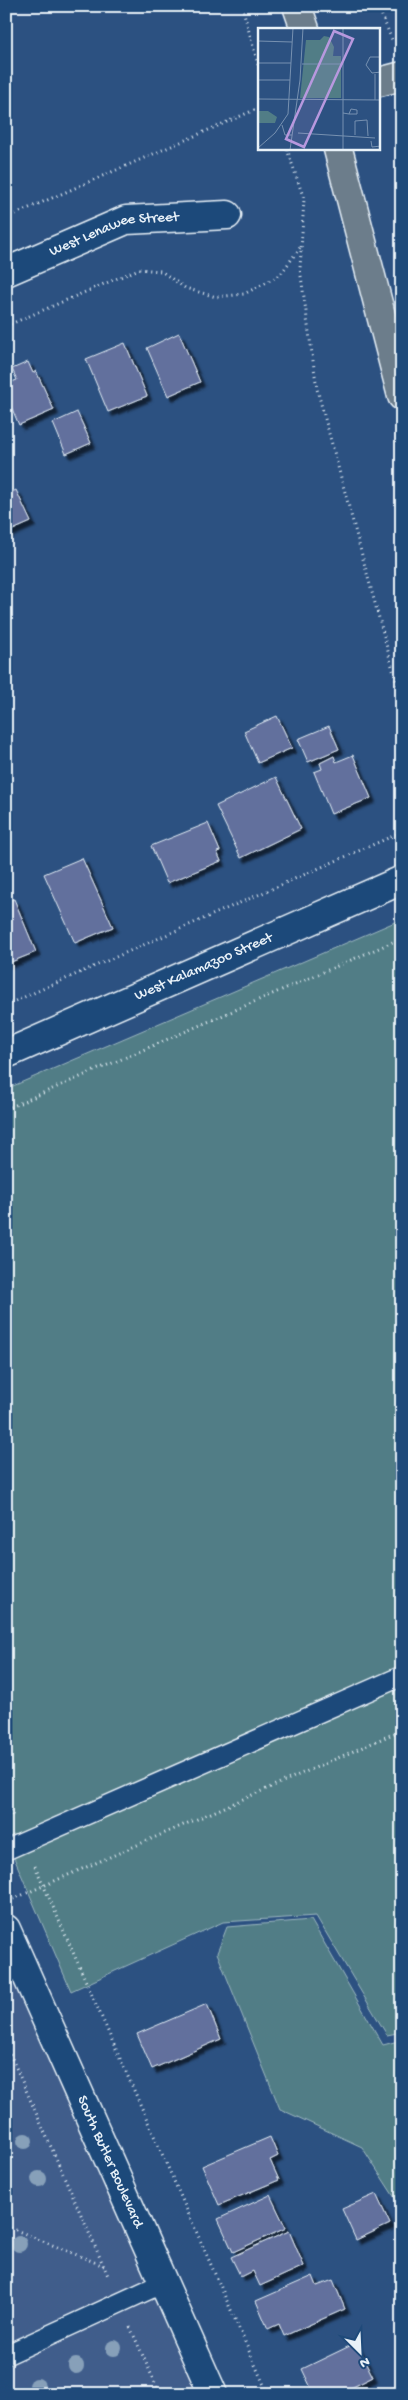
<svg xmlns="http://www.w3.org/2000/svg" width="408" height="2400" font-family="'Gochi Hand',sans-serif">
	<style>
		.built { fill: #3f5d8b }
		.green { fill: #517d86; stroke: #9cb7bf }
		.building { fill: #62709d; stroke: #e8f1f8; filter: url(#shadow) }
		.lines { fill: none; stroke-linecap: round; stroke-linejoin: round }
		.service-casing { stroke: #e8f1f8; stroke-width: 22 }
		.minor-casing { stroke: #e8f1f8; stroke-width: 31 }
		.tertiary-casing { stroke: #e8f1f8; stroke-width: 31 }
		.primary-casing { stroke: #e8f1f8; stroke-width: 31 }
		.path { stroke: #e8f1f8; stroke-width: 3; stroke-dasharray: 1 4; stroke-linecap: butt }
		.service { stroke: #1f4a7a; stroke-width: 19 }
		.minor { stroke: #1f4a7a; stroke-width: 28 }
		.tertiary { stroke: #1f4a7a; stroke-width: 28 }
		.primary { stroke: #6c7d8b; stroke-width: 28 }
		.tree { fill: #87a0b9 }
		.labels { text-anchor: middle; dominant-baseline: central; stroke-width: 5; stroke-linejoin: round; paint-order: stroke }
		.street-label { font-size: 15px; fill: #e8f1f8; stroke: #1f4a7a }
		.inset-road { fill: none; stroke: #7791b1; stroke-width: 1 }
		.view { fill: #b798de; fill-opacity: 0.15; stroke: #b798de; stroke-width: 2.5 }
		.inset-edge { fill: none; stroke: #e8f1f8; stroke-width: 2.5 }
	</style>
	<defs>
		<filter id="shadow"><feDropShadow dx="4.5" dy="4.5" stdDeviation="1" flood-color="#0009"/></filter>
	</defs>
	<rect width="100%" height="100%" fill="#2c5181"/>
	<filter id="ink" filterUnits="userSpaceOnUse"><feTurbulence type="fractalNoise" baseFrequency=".02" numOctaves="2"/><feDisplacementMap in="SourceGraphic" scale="10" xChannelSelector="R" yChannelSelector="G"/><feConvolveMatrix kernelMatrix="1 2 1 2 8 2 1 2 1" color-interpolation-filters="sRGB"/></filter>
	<g filter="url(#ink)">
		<path class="built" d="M6,1927L213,2394H6Z"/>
		<path class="green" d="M402,919V2032L387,2035L316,1916L223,1922L71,1991L6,1839V1089Z
			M311,1920L383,2045L402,2040V2209L362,2147L280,2109L217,1953L227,1927Z"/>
		<path class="building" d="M179,333L200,382L168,396L147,348Z
			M125,343L147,396L108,412L86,359Z
			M28,362L33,373L36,371L54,410L19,425L6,395V384L17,380L12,369Z
			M77,412L91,443L66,454L53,423Z
			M16,490L31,522L6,533V495Z
			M277,716L292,748L258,763L244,731Z
			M329,726L339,749L308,762L298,739Z
			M353,755L371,798L331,814L314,772L322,769L320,763L334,756L336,762Z
			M276,777L301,829L241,858L216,806Z
			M208,823L220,851L217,852L221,861L167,883L151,846Z
			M82,858L113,927L75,943L44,874Z
			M14,899L36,952L6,964V902Z
			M207,2004L221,2039L152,2069L137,2034Z
			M270,2137L278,2156L270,2160L279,2180L219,2205L202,2166Z
			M376,2194L390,2224L356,2240L342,2209Z
			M270,2195L286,2228L233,2252L218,2219Z
			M289,2231L304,2266L260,2286L253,2271L241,2277L231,2257Z
			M313,2276L317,2286L333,2280L345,2309L284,2336L279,2324L268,2329L256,2301Z
			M356,2343L373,2377L339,2394H314L302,2369Z"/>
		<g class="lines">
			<g class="service-casing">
				<path id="service" d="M6,1850L402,1676
					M6,2355L163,2283"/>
			</g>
			<g class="minor-casing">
				<g id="minor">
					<path id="s1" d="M6,272L126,220L227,215"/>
					<path id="s2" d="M6,1929L213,2394"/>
				</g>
			</g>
			<g class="tertiary-casing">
				<g id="tertiary">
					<path id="s3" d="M6,1054L402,880"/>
				</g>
			</g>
			<g class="primary-casing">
				<path id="primary" d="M297,6L305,29
					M379,82L402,76
					M338,149L402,396"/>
			</g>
			<path class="path" d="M242,6L259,68
				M378,6L392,40L402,38
				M287,149L304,199L300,269L317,389L402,703
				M6,218L259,108
				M6,326L139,269L161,271L185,288L216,297L244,294L280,275L302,245
				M6,1005L402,832
				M6,1109L402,938
				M6,1801L14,1819
				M35,1866L268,2394
				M13,1899L402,1730
				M6,2045L109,2278
				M6,2226L104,2266
				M130,2327L160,2394"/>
			<use href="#service" class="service"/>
			<use href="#minor" class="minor"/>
			<use href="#tertiary" class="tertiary"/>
			<use href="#primary" class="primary"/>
		</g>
		<g class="tree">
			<circle cx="25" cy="2141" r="8"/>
			<circle cx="39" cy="2179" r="8"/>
			<circle cx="19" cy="2244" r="8"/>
			<circle cx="114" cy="2348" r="8"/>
			<circle cx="76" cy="2366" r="8"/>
			<circle cx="37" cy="2386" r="8"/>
		</g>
	</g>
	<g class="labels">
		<g class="street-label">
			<text stroke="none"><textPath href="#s1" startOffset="116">West Lenawee Street</textPath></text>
			<text stroke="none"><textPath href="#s3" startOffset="216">West Kalamazoo Street</textPath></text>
			<text stroke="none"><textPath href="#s2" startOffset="255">South Butler Boulevard</textPath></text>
		</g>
	</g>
	<g transform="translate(258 28)">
		<rect width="122" height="122" fill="#2c5181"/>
		<path d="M66,8L71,9L76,19L75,28H83V70H42L48,12H62ZM0,83H10L19,89L17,95H0Z" fill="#517d86"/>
		<path class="inset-road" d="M49,0L123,1M0,13L34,14M123,29H112L108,37L114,45L123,44M0,35H33M44,36H85M0,52H32M0,71L123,72M117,72V46M85,85L91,86L93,81L99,82V86H91M24,97L27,107H34M40,105L117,110M97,107V93L109,92L110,108M113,113L114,119L123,118M0,120L17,105L30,86L35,0M32,122L42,52L45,0M85,122V1"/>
		<path class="view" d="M76,3L95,11L46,119L28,111Z"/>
		<rect width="122" height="122" class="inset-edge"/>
	</g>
	<rect width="408" height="2400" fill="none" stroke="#1f4a7a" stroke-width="25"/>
	<rect x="12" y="12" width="383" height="2375" fill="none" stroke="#e8f1f8" stroke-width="2" filter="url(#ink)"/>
	<g transform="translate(360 2352) rotate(156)" stroke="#1f4a7a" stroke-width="4" paint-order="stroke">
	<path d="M0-4L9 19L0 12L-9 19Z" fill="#e8f1f8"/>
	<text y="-8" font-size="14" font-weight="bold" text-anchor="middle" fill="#e8f1f8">N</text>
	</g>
</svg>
